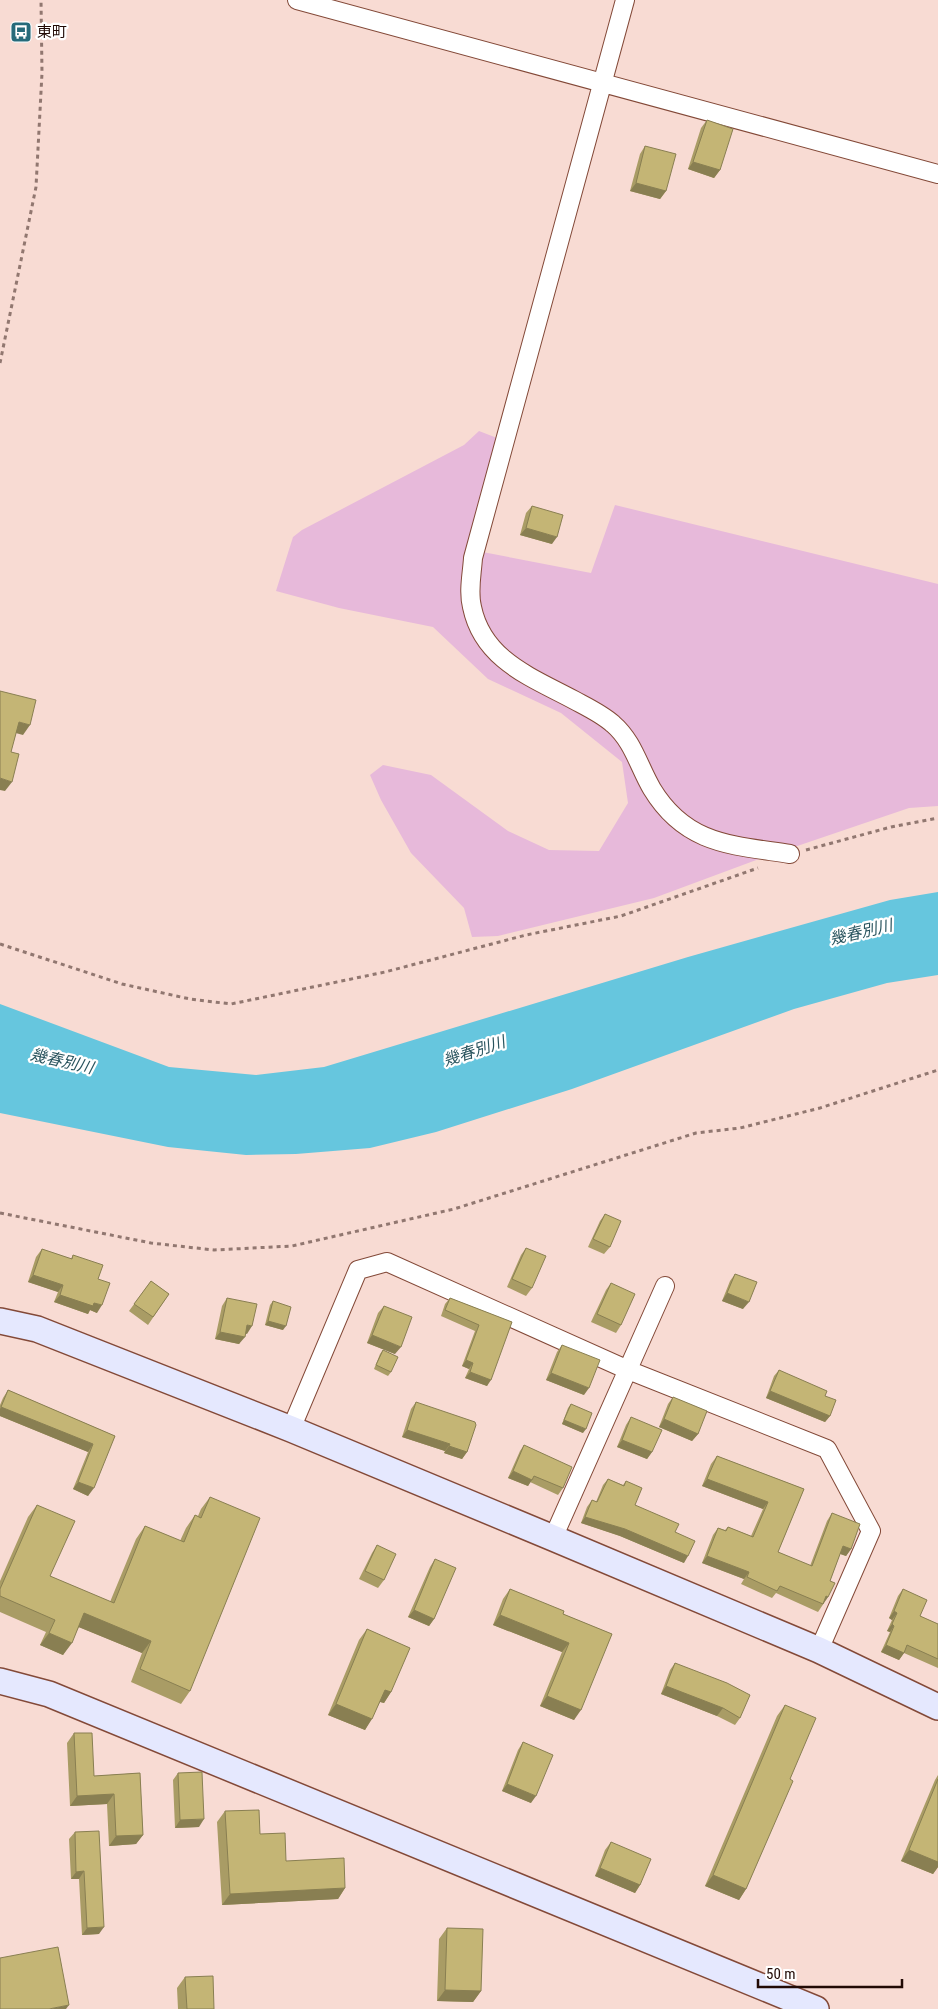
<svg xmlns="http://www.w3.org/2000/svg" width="938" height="2009" font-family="'Roboto Condensed','Noto Sans JP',sans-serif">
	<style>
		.green { fill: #e7b9da }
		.water { fill: #66c6de }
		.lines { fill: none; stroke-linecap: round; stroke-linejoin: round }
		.street-casing { stroke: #834938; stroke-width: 20 }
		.secondary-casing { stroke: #834938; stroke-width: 28 }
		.path { stroke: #917770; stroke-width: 3; stroke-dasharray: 4 4; stroke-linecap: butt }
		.street { stroke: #fff; stroke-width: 18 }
		.secondary { stroke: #e5e8fe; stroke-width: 25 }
		.wall { fill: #a99c65 }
		.shaded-wall { fill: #897f52 }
		.building { fill: #c4b575; stroke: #897f52 }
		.labels { text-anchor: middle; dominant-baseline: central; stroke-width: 4.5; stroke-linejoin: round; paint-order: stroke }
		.poi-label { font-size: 15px; fill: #210a05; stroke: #fff; text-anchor: start }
		.water-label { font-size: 16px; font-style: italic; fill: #29545e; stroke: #fff }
	</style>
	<rect width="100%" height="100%" fill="#f8dbd3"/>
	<path class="green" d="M479,431L497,438L467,549L591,573L615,505L938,584V806L909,808L759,859L654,898L498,936L472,937L464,908L411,853L381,800L370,775L383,765L431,775L508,831L549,850L599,851L628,803L622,762L561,713L488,679L433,627L339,608L276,591L293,537L302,530L464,445Z"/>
	<path class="water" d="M938,892V975L887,983L794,1009L572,1089L436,1132L370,1148L296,1154L246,1155L168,1147L0,1113V1004L169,1067L256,1075L324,1067L688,957L890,900Z"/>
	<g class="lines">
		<g class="street-casing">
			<path id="street" d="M297,0L938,174
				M625,0L473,558C472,574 468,591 472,607C483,660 531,677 574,700C587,707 602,714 613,724C633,741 639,767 652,789C686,845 732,845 790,854
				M291,1429L358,1270L387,1262L628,1370L827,1449L871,1531L819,1650
				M553,1538L665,1286"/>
		</g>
		<g class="secondary-casing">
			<path id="secondary" d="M0,1321L37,1329L291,1429L553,1538L819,1650L938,1707
				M0,1681L49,1694L816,2009"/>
		</g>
		<path class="path" d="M0,363L36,187L42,73L41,0
			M806,850L891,827L938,818
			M0,944L122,984L190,999L231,1004L385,972L526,935L621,916L758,868
			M0,1213L151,1243L214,1250L292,1246L454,1209L696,1133L740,1128L820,1108L938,1070"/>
		<use href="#street" class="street"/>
		<use href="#secondary" class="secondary"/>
	</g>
	<path class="wall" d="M707,120L720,170L714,178L688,169L701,128Z
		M645,146L666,191L660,199L630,191L640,154Z
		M532,506L552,544L520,535L526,513Z
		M605,1214L610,1247L604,1254L588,1247L600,1221Z
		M526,1248L532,1288L526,1296L507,1287L521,1255Z
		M42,1249L71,1259L73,1255L98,1279L97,1313L90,1310L88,1314L54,1302L58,1292L28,1282L36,1257Z
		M735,1274L743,1309L722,1301L730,1281Z
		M151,1281L169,1294L148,1325L129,1311Z
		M611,1283L621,1325L616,1333L591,1322L606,1290Z
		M227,1298L247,1334L245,1333L239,1344L215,1339L222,1306Z
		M450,1298L512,1322L487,1386L465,1378L469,1369L462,1366L475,1331L441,1316L445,1304Z
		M273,1301L283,1330L265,1325L270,1305Z
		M384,1306L395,1354L367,1343L378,1313Z
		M562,1345L584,1395L546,1380L557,1352Z
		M383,1350L391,1372L388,1376L374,1369L380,1354Z
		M779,1370L825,1396L830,1416L825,1422L766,1398L774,1376Z
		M8,1390L115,1436L88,1496L73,1489L88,1452L0,1416V1405L3,1398Z
		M673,1397L698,1434L692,1441L659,1427L668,1404Z
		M416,1402L467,1452L462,1459L444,1453L445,1451L402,1437L411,1409Z
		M571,1404L583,1433L562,1424L568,1408Z
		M631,1417L652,1452L647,1459L617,1447L626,1425Z
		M524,1445L563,1488L558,1495L530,1482L528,1486L508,1478L520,1451Z
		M717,1456L804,1489L778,1552L810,1566L827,1521L832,1513L851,1549L846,1556L840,1554L830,1581L828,1597L818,1612L776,1593L772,1598L741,1584L744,1579L702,1563L713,1535L718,1528L725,1530L728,1527L751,1536L763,1509L702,1486L711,1464Z
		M608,1479L623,1485L626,1481L635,1505L675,1532L684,1563L620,1536L581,1523L587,1507L592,1500L596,1502L603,1485Z
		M210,1497L190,1691L181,1704L131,1682L142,1653L79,1627L63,1655L40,1645L46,1632L0,1612V1581L28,1517L37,1505L50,1576L110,1602L136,1539L145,1526L180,1541L186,1528L195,1515L198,1516L201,1509Z
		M377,1545L384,1580L378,1588L359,1579L372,1553Z
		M435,1559L434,1619L429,1626L408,1617L430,1567Z
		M510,1589L563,1614L612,1634L574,1720L540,1706L562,1652L493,1625L503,1599Z
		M903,1589L920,1616L938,1624V1668L904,1653L899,1660L881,1652L890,1632L887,1631L892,1620L889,1618L898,1596Z
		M367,1629L391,1692L384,1703L380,1702L365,1730L328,1715L359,1640Z
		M675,1663L740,1718L735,1725L717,1716L661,1694L670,1670Z
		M785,1705L790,1779L746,1889L739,1900L705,1886L777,1716Z
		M74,1733L94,1776L140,1773L143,1835L136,1844L109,1846L107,1804L70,1806L67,1743Z
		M523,1742L531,1803L502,1791L518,1750Z
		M178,1773L199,1827L175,1828L173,1780Z
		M938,1775V1867L933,1874L901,1861L935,1780Z
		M225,1811L260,1834L286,1861L345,1888L338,1899L222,1905L217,1822Z
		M75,1832L99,1934L82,1935L79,1879H71L69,1839Z
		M611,1842L640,1885L635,1893L595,1876L605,1850Z
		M447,1928L481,1991L473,2002L437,2001L439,1939Z
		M185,1977L214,2009H178L177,1988Z"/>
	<path class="shaded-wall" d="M693,162L720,170L714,178L688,169Z
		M636,183L666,191L660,199L630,191Z
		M526,528L557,537L552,544L520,535Z
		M19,722L30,725L23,735L12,732Z
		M0,778L12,782L5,791L0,790Z
		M33,1275L63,1285L58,1292L28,1282Z
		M727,1293L749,1302L743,1309L722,1301Z
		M60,1295L94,1303L102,1305L97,1313L90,1310L88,1314L54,1302Z
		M268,1321L286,1326L283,1330L265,1325Z
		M247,1325L252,1326L247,1334L242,1332Z
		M220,1332L245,1337L239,1344L215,1339Z
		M372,1335L401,1347L395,1354L367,1343Z
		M466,1360L473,1363L469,1369L462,1366Z
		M470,1372L491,1380L487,1386L465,1378Z
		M551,1373L589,1388L584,1395L546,1380Z
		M770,1391L830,1416L825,1422L766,1398Z
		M1,1407L93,1444L88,1452L0,1416V1409Z
		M664,1419L698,1434L692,1441L659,1427Z
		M564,1420L586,1429L583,1433L562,1424Z
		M407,1430L450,1444L445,1451L402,1437Z
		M622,1440L652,1452L647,1459L617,1447Z
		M449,1446L467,1452L462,1459L444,1453Z
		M513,1471L532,1480L528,1486L508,1478Z
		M707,1479L768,1502L763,1509L702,1486Z
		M78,1482L94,1488L88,1496L73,1489Z
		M585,1517L625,1529L688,1556L684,1563L620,1536L581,1523Z
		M843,1546L851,1549L846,1556L838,1553Z
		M707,1556L749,1572L744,1579L702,1563Z
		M826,1596L828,1597L823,1604H821Z
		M414,1610L434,1619L429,1626L408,1617Z
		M894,1611L897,1613L892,1620L889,1618Z
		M84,1613L151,1641L142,1653L76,1626Z
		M500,1615L569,1643L562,1652L493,1625Z
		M892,1624L894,1626L890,1632L887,1631Z
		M49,1633L72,1643L63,1655L40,1645Z
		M886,1645L904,1653L899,1660L881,1652Z
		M666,1686L723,1708L717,1716L661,1694Z
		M385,1690L391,1692L384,1703L377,1701Z
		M547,1696L581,1710L574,1720L540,1706Z
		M336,1704L372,1719L365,1730L328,1715Z
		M507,1784L536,1796L531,1803L502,1791Z
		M114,1794L107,1804L70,1806L77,1796Z
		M204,1819L199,1827L175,1828L180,1820Z
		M143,1835L136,1844L109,1846L116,1836Z
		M909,1850L938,1862V1867L933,1874L901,1861Z
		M600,1868L640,1885L635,1893L595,1876Z
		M84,1871L79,1879H71L76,1872Z
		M713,1875L746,1889L739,1900L705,1886Z
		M345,1888L338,1899L222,1905L230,1894Z
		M104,1927L99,1934L82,1935L87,1928Z
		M445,1990L481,1991L473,2002L437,2001Z
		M69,2005L66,2009H49Z"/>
	<path class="building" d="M707,120L733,129L720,170L693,162Z
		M645,146L676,154L666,191L636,183Z
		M532,506L563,515L557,537L526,528Z
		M0,691L36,700L30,725L19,722L11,752L19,754L12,782L0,778Z
		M605,1214L621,1221L610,1247L593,1239Z
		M526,1248L546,1256L532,1288L512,1279Z
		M42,1249L72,1259L73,1255L103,1265L98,1279L110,1283L102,1305L94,1303L93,1306L60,1295L63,1285L33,1275Z
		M735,1274L757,1282L749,1302L727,1293Z
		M151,1281L169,1294L153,1317L134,1304Z
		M611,1283L635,1294L621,1325L597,1314Z
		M227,1298L257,1304L252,1326L247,1325L245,1337L220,1332Z
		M450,1298L512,1322L491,1380L470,1372L473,1363L466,1360L479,1325L445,1310Z
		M273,1301L291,1307L286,1326L268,1321Z
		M384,1306L412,1317L401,1347L372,1335Z
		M562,1345L600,1360L589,1388L551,1373Z
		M383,1350L398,1357L391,1372L376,1365Z
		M779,1370L827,1391L825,1396L836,1400L830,1416L770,1391Z
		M8,1390L115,1436L94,1488L78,1482L93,1444L1,1407Z
		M673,1397L707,1411L698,1434L664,1419Z
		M416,1402L475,1422L476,1425L467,1452L449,1446L450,1444L407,1430Z
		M571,1404L592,1413L586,1429L564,1420Z
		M631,1417L662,1430L652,1452L622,1440Z
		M524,1445L572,1467L563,1488L534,1476L532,1480L513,1471Z
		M717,1456L804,1489L778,1552L812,1566L832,1513L860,1524L851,1549L843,1546L830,1581L835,1583L828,1597L826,1596L823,1604L780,1586L777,1591L747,1577L749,1572L707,1556L718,1528L726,1531L728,1527L753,1537L768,1502L707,1479Z
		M608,1479L624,1486L626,1481L642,1488L635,1505L679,1524L675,1532L695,1541L688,1556L625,1529L585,1517L592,1500L597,1502Z
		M210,1497L260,1518L190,1691L140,1669L151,1641L84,1613L72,1643L49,1633L55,1620L0,1596V1589L37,1505L75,1521L50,1576L114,1603L145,1526L184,1542L195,1515L201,1518Z
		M377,1545L396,1554L384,1580L365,1571Z
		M435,1559L456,1568L434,1619L414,1610Z
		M510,1589L564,1611L563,1614L612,1634L581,1710L547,1696L569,1643L500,1615Z
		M903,1589L927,1600L920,1616L938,1624V1659L907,1645L904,1653L886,1645L894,1626L892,1624L897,1613L894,1611Z
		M367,1629L410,1648L391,1692L385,1690L372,1719L336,1704Z
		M675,1663L727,1683L750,1695L740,1718L723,1708L666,1686Z
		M785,1705L816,1718L790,1779L793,1781L746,1889L713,1875Z
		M74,1733H92L94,1776L140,1773L143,1835L116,1836L114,1794L77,1796Z
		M523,1742L553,1755L536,1796L507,1784Z
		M202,1772L204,1819L180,1820L178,1773Z
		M938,1779V1862L909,1850Z
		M259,1810L260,1834L285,1833L286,1861L344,1858L345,1888L230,1894L225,1811Z
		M99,1831L104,1927L87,1928L84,1871L76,1872L75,1832Z
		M611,1842L651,1859L640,1885L600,1868Z
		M447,1928L483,1929L481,1991L445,1990Z
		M58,1947L69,2005L49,2009H0V1958Z
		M213,1976L214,2009H187L185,1977Z"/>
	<defs>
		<g id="bus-square" transform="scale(1.125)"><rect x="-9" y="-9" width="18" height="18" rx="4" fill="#256a7a" stroke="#fff"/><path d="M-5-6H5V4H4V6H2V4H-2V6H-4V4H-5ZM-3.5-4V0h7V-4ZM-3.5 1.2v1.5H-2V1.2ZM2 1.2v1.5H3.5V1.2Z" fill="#fff"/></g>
	</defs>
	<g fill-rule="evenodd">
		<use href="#bus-square" x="21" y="32"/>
	</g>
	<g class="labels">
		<g class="poi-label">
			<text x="37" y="32">東町</text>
		</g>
		<g class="water-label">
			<text transform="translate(861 932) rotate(-13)">幾春別川</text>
			<text transform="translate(474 1051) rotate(-18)">幾春別川</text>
			<text transform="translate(62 1061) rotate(13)">幾春別川</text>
		</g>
	</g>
	<path d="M758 1979v8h144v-8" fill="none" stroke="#210a05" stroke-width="2.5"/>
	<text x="766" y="1979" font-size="15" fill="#210a05" stroke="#ffffff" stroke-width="4" paint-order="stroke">50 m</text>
</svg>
